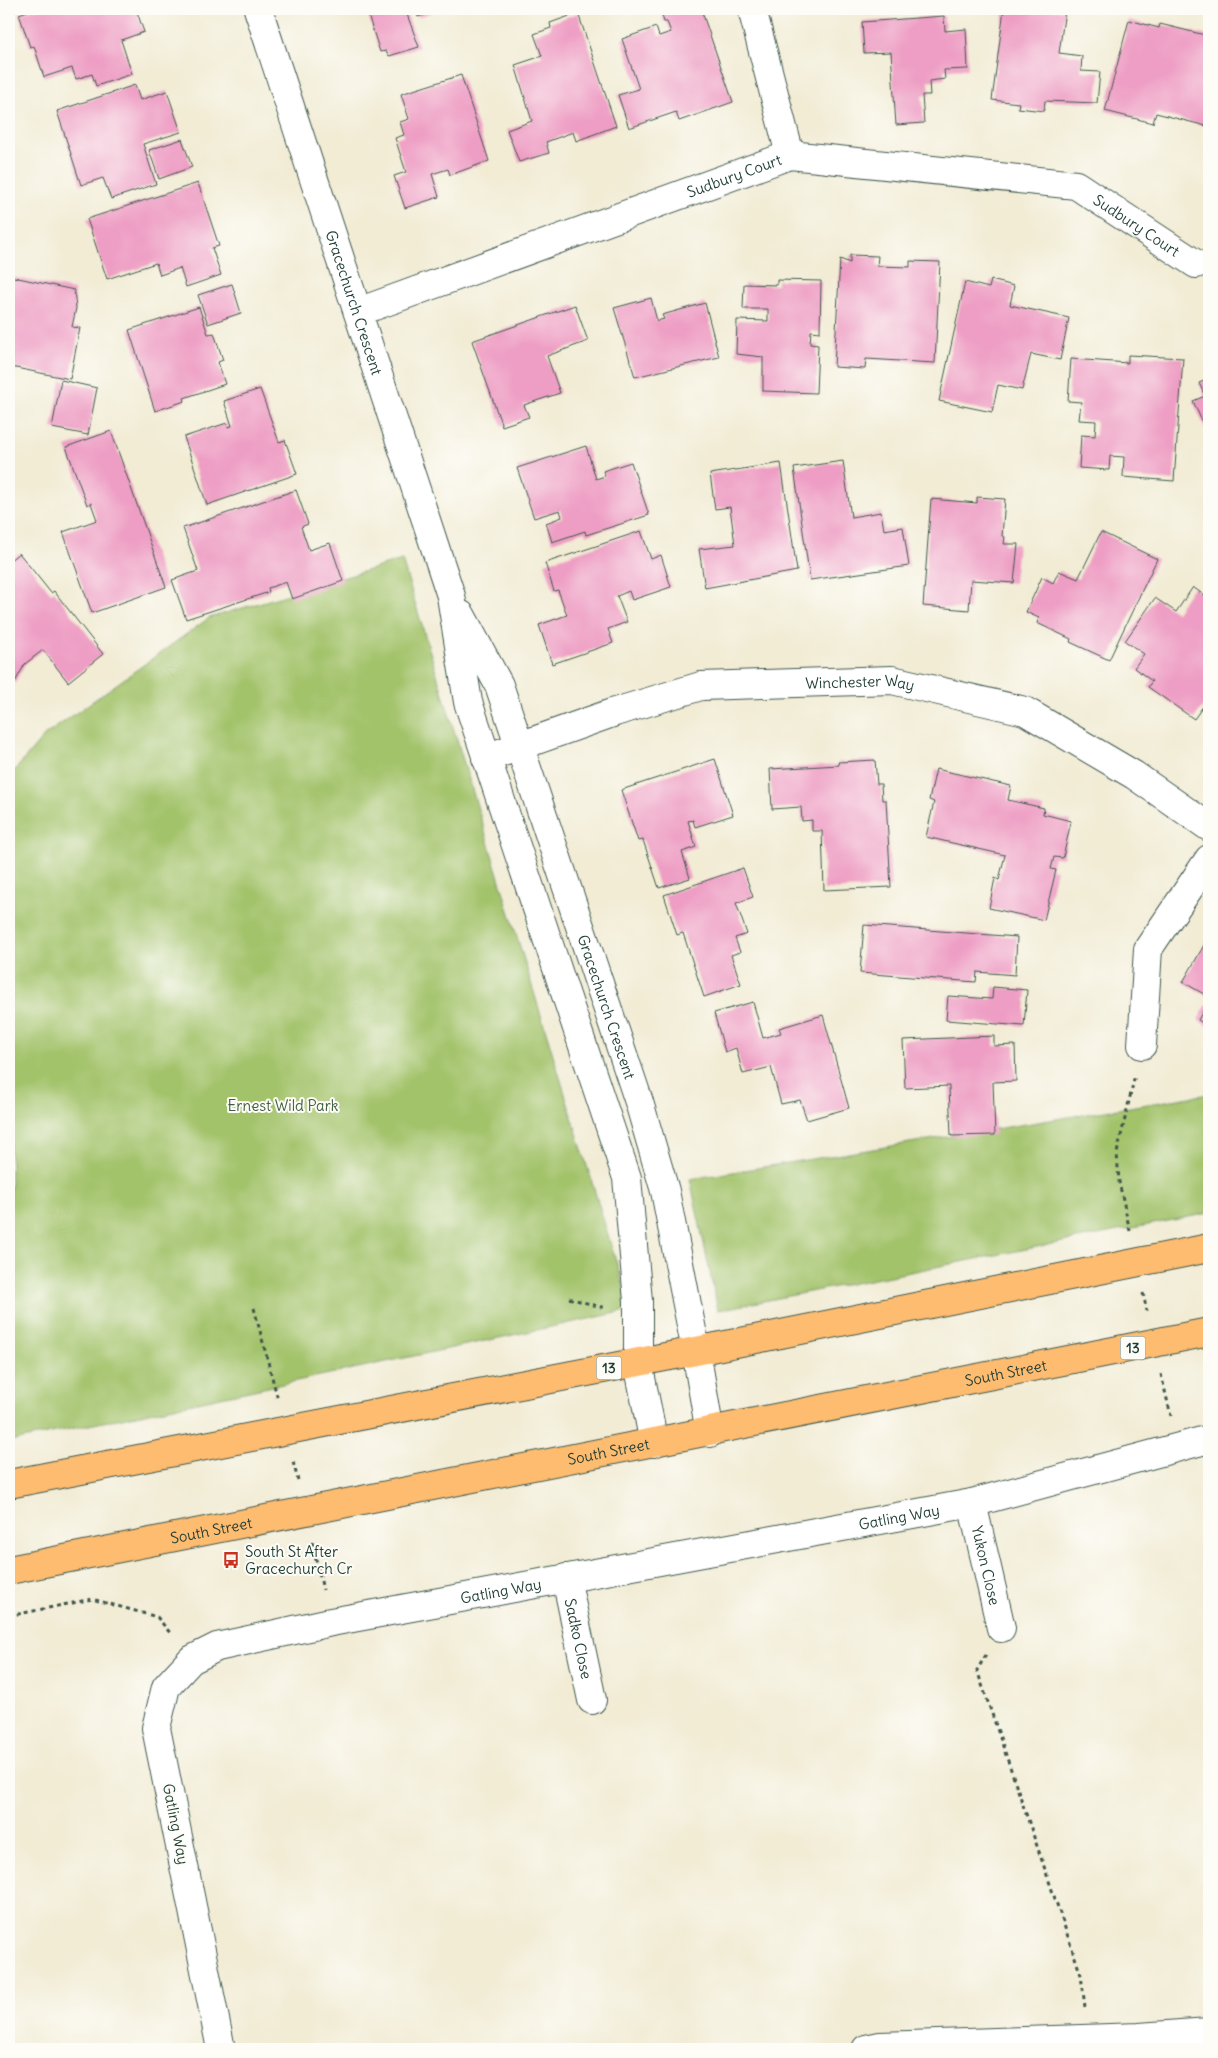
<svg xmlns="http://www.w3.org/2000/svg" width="1218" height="2058" font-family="Delius,sans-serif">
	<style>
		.green { fill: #a3c36b; stroke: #618050 }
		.building { fill: #ee9ec4 }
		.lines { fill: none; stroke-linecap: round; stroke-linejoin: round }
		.minor-casing { stroke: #3f574c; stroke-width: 30 }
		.tertiary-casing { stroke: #3f574c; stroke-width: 30 }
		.trunk-casing { stroke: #3f574c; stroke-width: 30 }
		.path { stroke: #3f574c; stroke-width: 3; stroke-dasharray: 4 4; stroke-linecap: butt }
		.minor { stroke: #fff; stroke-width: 28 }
		.tertiary { stroke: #fff; stroke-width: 28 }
		.trunk { stroke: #febc70; stroke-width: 28 }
		.labels { text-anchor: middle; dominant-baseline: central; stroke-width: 4; stroke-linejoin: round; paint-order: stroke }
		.shield { fill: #fdfcf7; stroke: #62766e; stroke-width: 1 }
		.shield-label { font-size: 14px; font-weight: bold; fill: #1f3d34 }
		.street-label { font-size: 15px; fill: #1f3d34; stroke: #fdfcf7 }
		.park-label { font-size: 15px; fill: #405e42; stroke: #fdfcf7 }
		.poi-label { font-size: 15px; fill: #1f3d34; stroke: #fdfcf7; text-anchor: start }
	</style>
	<rect width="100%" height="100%" fill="#fdfcf7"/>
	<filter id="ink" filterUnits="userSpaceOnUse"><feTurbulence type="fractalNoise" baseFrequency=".02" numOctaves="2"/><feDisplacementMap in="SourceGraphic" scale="10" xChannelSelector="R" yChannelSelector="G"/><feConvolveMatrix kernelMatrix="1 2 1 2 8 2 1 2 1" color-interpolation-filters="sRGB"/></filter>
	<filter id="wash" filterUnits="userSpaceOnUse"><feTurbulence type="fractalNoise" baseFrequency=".0096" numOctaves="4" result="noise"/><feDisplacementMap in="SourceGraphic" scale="20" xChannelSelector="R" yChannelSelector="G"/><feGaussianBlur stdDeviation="1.12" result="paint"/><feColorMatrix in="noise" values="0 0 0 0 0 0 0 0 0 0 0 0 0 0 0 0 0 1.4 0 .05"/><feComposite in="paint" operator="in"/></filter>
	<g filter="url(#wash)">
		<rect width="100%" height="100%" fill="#f2ecd5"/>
		<path class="green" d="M402,560L631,1310L9,1442V1193L11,1186L9,1060V777L44,736L209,618Z
			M1209,1094V1213L718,1310L690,1179Z"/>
		<g id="blocks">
			<path class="building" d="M33,9H136L144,32L121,40L132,74L96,86L92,74L76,79L72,68L44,77L34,46L30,47L19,14Z
				M366,9H405L419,47L389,56L386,51L380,52Z
				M415,9H441L418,17Z
				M660,9H708L702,12L733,102L679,121L676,112L629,128L618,95L639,89L622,39L656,27L659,36L671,32L667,22H664Z
				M1004,9L1065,10L1059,53L1082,56L1081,71L1100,72L1097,103L1045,101L1044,111L1018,108L1019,103L992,100Z
				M578,13L616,126L576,141L573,132L546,142L549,153L519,162L507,130L532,121L515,65L542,56L534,34L551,28L550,23Z
				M944,16L945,31L966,29L968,69L944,70L945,79L929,81L930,95H922L924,123L896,125L891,52L864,53L862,22Z
				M1129,20L1159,28L1160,24L1209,36V115L1206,126L1156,113L1153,123L1105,111Z
				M461,75L489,161L450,175L448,169L432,174L439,197L405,208L394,176L406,172L395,138L404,135L400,122L409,119L401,94Z
				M135,85L140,100L167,91L181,132L143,144L156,184L111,199L103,178L81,185L57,111Z
				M182,139L192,167L159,179L149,150Z
				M198,183L219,246L212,248L221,275L186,287L180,268L160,275L156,263L107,279L87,219Z
				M850,255L878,256L877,266L910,267V261L940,262L935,363L866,359L865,369L834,367L840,259L850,263Z
				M9,276L74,290L76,308L72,327L80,328L70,379L11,367L9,373Z
				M777,280L821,281L820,332L811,331L810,344L818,345L816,393L763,391V357L736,354L737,320L768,321V309H743L744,284L777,285Z
				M991,280L1014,286L1010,305L1069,318L1060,360L1031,354L1022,390L998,385L992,412L939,401L965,282L989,288Z
				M232,284L241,313L208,324L198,295Z
				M651,298L657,321L664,319L662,315L705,303L719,357L635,377L614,308Z
				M575,305L588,341L547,356L560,393L524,405L529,417L502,426L472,341Z
				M199,307L208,334L214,333L223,360L218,362L225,384L184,398L185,401L155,411L129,330Z
				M1128,355L1183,358L1174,481L1123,477L1124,457L1110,456L1109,470L1079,468L1081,435L1095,436L1096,421L1079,420L1081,402L1068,401L1071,359L1128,363Z
				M1209,379V437L1193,401L1205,396L1199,383Z
				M61,380L97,388L88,435L52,428Z
				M260,389L279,442L285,440L297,474L207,505L184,437L227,423L228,427L232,426L224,401Z
				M111,431L166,587L92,613L63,532L97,520L91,503L87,505L66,447Z
				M586,446L596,479L605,476L603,471L631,462L649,515L586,535L585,531L552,542L546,523L562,517L560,510L534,518L517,468Z
				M843,461L851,517L881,512L884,530L903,527L909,566L810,580L794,468Z
				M781,463L797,571L705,588L699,549L735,545L730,507L715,509L710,474Z
				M296,490L308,524L301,527L309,550L330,543L343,581L292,599L286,582L268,588L269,592L186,619L172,580L198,571L183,528Z
				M977,497L1005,499L1002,536L1005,537L1004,544H1018L1014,583L971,580L969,610L923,606L931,499L977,503Z
				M641,531L651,559L661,555L671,587L632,600L629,591L617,596L627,622L608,629L613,643L552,664L539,625L567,615L558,590L554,591L545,563Z
				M1101,532L1157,559L1109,660L1070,642L1071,639L1037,623L1039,618L1026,612L1042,577L1053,583L1059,571L1078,579Z
				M19,553L51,593L54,591L103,654L68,682L43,650L25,664L15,682L9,678V561Z
				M1193,587L1209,599V698L1194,719L1148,687L1152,681L1134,668L1144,654L1125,641L1155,598L1176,612Z
				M715,759L733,815L695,827L693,820L688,821L696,847L682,852L690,878L659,888L643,840L638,841L621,790Z
				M875,760L877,784H881L882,800H886L891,887L824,890L822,831H812V820L802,821L801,807L772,809L770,769L839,765L838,762Z
				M936,769L1011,786L1008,800L1044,808L1043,814L1071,821L1063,858L1054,857L1051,869L1056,870L1044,920L989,908L995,878L999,880L1005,855L926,837L934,802L929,800Z
				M743,868L753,897L736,903L747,934L735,938L740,952L731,955L741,984L704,997L683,933L677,935L664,895Z
				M864,925L1017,937L1015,975L977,972L976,982L860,973Z
				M1207,940L1209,942V997L1183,982Z
				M993,987L1027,990L1024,1026L946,1020L948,996L992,999Z
				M1209,1000V1027L1198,1020Z
				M753,1002L763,1038L781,1033L779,1028L823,1015L849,1108L807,1120L800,1100L781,1104L771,1067L743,1074L736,1048L725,1052L714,1013Z
				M994,1036V1046L1015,1045L1016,1081L993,1082L995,1135L951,1136L949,1086L905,1088L903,1040Z"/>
		</g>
	</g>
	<g filter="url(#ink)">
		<use href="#blocks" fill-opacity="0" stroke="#3f574c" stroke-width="1"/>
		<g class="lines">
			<g class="minor-casing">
				<g id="minor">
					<path d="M752,9L790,155"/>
					<path id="s1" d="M358,312L790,155L1076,185L1196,264"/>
					<path id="s2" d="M486,758L615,712L701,686L892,680L1025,711L1134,775L1209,827"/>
					<path d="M1142,1045L1148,949L1209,859"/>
					<path id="s3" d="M972,1503L1001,1628"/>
					<path id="s4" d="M566,1578L592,1700"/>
					<path id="s5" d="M221,2049L156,1728L166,1687L191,1660L217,1647L331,1622L972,1503L1209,1439"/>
					<path d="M866,2049L880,2046L1139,2037L1209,2032"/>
				</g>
			</g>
			<g class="tertiary-casing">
				<g id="tertiary">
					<path id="s6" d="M258,9L451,596L468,702L627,1178L638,1301V1363L654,1443"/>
					<path id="s7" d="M461,615L499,685L639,1102L665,1191L696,1351L710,1433"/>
				</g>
			</g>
			<g class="trunk-casing">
				<g id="trunk">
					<path d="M9,1484L696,1351L1209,1248"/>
					<path id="s8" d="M9,1570L1209,1332"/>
				</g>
			</g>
			<path class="path" d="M1130,1231L1119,1182L1117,1153L1135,1075
				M1143,1293L1147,1311
				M569,1298L601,1307L606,1306
				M254,1308L278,1400
				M1161,1374L1171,1416
				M293,1462L298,1480
				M312,1542L323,1590
				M9,1616L92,1599L157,1617L171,1634
				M986,1655L977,1670L1081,1975L1085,2007"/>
			<use href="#minor" class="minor"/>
			<use href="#tertiary" class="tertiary"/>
			<use href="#trunk" class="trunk"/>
		</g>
	</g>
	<defs>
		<g id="bus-bare" transform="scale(1.35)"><path d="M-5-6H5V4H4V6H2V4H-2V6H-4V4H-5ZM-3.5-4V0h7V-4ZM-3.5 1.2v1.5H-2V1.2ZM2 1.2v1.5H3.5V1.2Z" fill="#c8321e" stroke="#fdfcf7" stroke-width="2.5" paint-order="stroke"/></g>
	</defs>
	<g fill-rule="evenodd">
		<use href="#bus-bare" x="231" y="1560"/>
	</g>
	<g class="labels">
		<g class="shield">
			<rect x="1120.5" y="1336.5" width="25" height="23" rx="4"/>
			<rect x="596.5" y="1356.5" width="25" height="23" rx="4"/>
		</g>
		<g class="shield-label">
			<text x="1133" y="1348">13</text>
			<text x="609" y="1368">13</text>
		</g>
		<g class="street-label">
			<text stroke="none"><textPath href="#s1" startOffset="400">Sudbury Court</textPath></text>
			<text stroke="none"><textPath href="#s1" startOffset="820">Sudbury Court</textPath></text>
			<text stroke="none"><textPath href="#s6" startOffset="309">Gracechurch Crescent</textPath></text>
			<text stroke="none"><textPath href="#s2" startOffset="386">Winchester Way</textPath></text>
			<text stroke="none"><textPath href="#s7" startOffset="419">Gracechurch Crescent</textPath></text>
			<text stroke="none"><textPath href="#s8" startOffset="1016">South Street</textPath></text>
			<text stroke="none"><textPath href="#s8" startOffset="611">South Street</textPath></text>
			<text stroke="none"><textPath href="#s5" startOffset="1130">Gatling Way</textPath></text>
			<text stroke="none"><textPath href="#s8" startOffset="206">South Street</textPath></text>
			<text stroke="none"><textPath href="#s3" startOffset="64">Yukon Close</textPath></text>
			<text stroke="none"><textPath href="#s5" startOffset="725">Gatling Way</textPath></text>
			<text stroke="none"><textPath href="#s4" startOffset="62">Sadko Close</textPath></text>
			<text transform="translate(176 1824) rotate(79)">Gatling Way</text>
		</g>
		<g class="park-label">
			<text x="283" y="1105">Ernest Wild Park</text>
		</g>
		<g class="poi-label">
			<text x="245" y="1551">South St After<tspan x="245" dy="17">Gracechurch Cr</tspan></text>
		</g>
	</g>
	<rect width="1218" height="2058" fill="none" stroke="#fdfcf7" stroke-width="30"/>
</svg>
